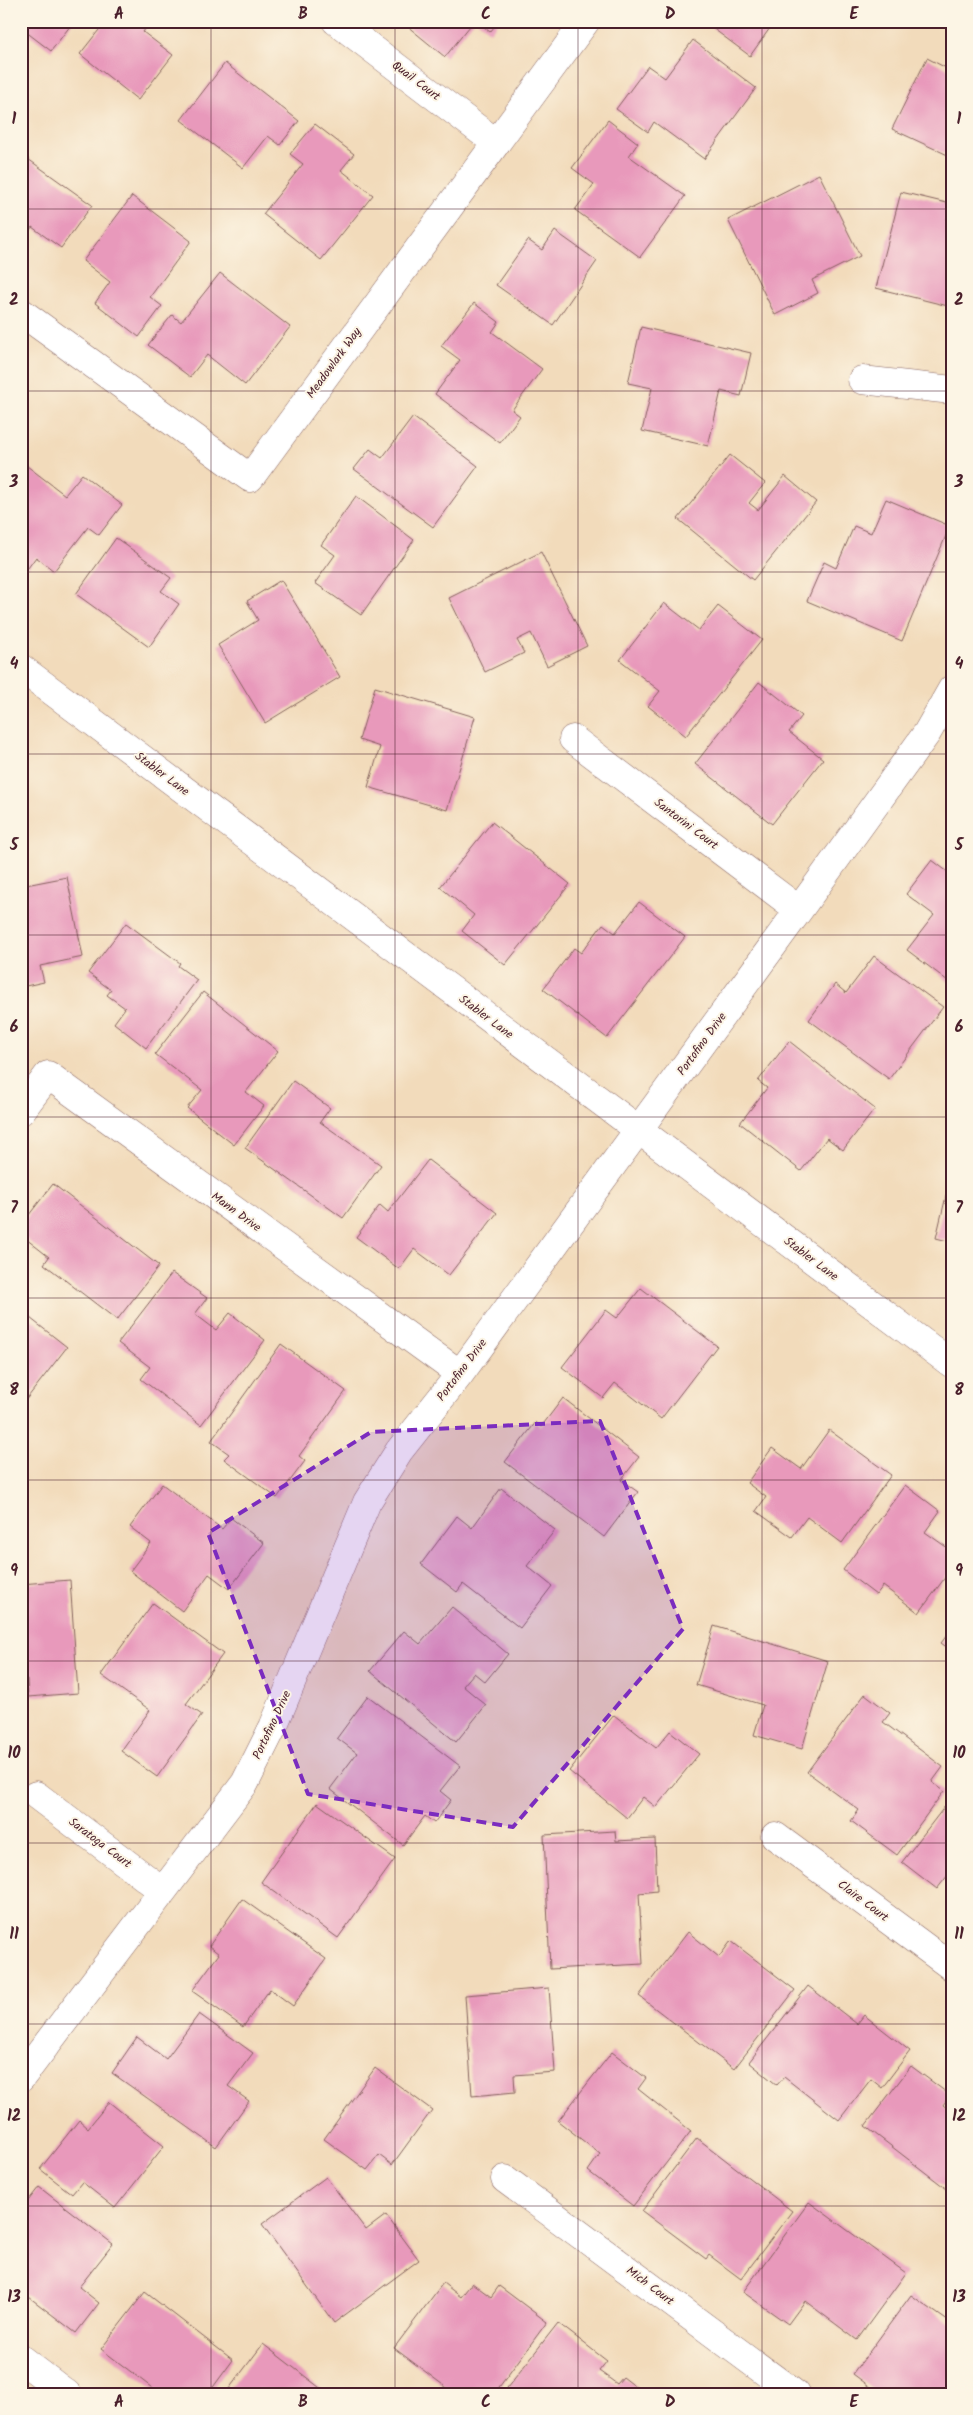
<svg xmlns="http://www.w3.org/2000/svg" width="973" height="2415" font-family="Kalam,sans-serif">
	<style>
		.building { fill: #e899bb }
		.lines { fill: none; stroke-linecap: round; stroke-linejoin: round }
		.minor-casing { stroke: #85615d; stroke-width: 29 }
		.minor { stroke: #fff; stroke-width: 28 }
		.marked { fill: #7b2cbf; fill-opacity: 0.2; stroke: #7b2cbf; stroke-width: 4; stroke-dasharray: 10 6; stroke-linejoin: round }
		.grid { fill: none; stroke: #4a1f2b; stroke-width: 1; stroke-opacity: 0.55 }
		.labels { text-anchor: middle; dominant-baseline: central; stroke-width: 4; stroke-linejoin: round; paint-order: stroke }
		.street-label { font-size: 12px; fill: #4a1f2b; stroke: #fcf5e5 }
		.neatline { fill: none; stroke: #4a1f2b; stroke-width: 2 }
		.grid-label { font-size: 16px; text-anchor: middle; font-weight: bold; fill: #4a1f2b }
	</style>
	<rect width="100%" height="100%" fill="#fcf5e5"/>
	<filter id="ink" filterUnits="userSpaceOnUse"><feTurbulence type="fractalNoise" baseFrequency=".02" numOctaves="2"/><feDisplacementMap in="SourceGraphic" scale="10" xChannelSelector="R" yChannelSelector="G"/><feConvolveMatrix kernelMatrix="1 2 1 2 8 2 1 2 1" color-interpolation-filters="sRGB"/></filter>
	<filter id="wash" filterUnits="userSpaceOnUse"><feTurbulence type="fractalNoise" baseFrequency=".0096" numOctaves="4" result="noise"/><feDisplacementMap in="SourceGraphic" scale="20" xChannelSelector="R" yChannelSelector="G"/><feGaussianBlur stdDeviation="1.12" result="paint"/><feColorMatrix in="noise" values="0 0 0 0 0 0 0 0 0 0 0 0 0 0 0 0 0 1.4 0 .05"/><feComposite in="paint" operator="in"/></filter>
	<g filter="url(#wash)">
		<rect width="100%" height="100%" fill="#f2dbbb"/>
		<g id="blocks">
			<path class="building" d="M21,21H74L51,51L21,28Z
				M106,21H151L143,32L173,55L138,100L80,54Z
				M401,21H474L445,57Z
				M477,21H499L490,32Z
				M709,21H775L750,56L707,24Z
				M693,40L756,88L704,159L654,122L648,132L616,109L648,66L665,78Z
				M927,58L952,71V157L892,129Z
				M225,63L299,121L280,145L268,136L243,168L181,120Z
				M608,120L638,143L629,156L685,196L640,257L575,210L594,184L572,168Z
				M315,124L354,154L341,170L373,195L321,260L263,214L303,164L290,154Z
				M28,159L92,205L61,248L32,227L21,243V168Z
				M819,174L860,256L812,280L818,293L775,315L728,220Z
				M901,192L951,204L947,219L952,220V307L876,288Z
				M132,196L191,241L150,297L162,306L139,337L95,303L110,282L83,261Z
				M555,231L597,261L553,325L496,285L528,240L542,250Z
				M220,273L290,327L245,385L207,355L190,377L148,345L172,315L181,322Z
				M474,303L499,322L492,332L542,369L512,410L520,416L500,443L435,394L460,360L441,346Z
				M641,327L751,353L741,396L721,391L708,446L642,431L652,388L628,383Z
				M413,417L478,466L433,527L354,469L370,449L382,458Z
				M730,455L765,483L749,503L758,510L785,476L816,502L753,580L678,519Z
				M27,466L65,495L82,474L122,505L99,535L88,527L54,571L36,557L28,568L21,563V473Z
				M356,496L414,540L361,615L315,583L335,555L321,545Z
				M886,499L950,526L902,641L807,601L824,562L836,568L854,526L871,533Z
				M116,538L171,578L161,591L179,604L149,647L76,594Z
				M541,552L587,646L547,666L531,633L517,640L524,653L485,672L449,598Z
				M281,580L340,677L265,723L218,645L258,620L247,601Z
				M664,603L699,630L718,606L762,640L686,736L648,706L660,691L620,660Z
				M759,682L802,716L789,732L823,759L772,824L695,764Z
				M375,687L475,717L447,810L368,787L380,747L359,740Z
				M492,822L570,884L505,965L462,931L474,915L440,887Z
				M932,860L952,875V984L907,950L934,915L906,894Z
				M67,877L83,957L40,966L44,982L21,987V886Z
				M639,902L685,937L607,1038L543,989L574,948L581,953L603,924L615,933Z
				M126,923L180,963L178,966L197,980L146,1048L114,1023L125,1008L107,995L111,990L88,973Z
				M874,956L943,1007L889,1079L809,1020L835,984L846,993Z
				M203,992L278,1051L246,1092L264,1106L234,1145L187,1108L202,1090L155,1054Z
				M789,1041L875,1109L843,1150L827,1138L801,1171L740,1123L767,1088L758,1081Z
				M293,1081L330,1108L320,1122L381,1165L343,1218L245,1148Z
				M428,1160L497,1213L449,1275L414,1249L399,1269L356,1237L380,1205L388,1212Z
				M951,1175H952V1242L936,1238Z
				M53,1184L159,1266L117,1320L44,1264L49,1257L21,1235V1225Z
				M172,1273L207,1298L195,1314L216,1330L230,1313L265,1340L201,1425L141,1379L150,1367L118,1343Z
				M641,1288L717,1346L661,1419L615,1383L603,1398L562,1367L606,1310L617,1318Z
				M21,1311L67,1347L21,1406Z
				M281,1344L346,1391L299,1456L305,1461L277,1498L224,1459L229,1454L211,1441Z
				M563,1398L639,1457L621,1480L638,1492L604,1537L505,1462L536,1422L541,1427Z
				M829,1430L891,1475L842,1543L807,1517L792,1537L756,1511L766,1497L747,1483L772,1448L801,1469Z
				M162,1484L222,1529L231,1518L264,1543L229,1589L209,1574L182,1611L130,1571L151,1543L130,1527Z
				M905,1485L940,1511L925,1532L952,1551V1568L919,1613L883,1586L876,1595L843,1570Z
				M501,1488L555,1530L527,1566L552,1586L520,1628L463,1584L457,1592L421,1564L457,1516L472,1528Z
				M70,1580L78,1693L28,1697L27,1679L21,1680V1584Z
				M153,1603L223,1654L186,1704L202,1715L157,1777L121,1751L150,1710L101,1675Z
				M452,1607L508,1654L485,1682L474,1673L463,1686L486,1705L456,1742L370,1671L404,1631L420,1644Z
				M714,1626L828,1661L802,1749L754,1735L763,1705L696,1685Z
				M952,1629V1651L941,1643Z
				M865,1694L890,1713L883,1722L943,1767L932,1782L944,1791L897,1855L851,1821L859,1810L807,1772Z
				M368,1696L460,1766L440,1791L451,1800L434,1823L425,1816L403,1845L330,1789L357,1753L337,1738Z
				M614,1715L656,1748L670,1731L699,1754L656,1807L643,1797L627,1818L569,1771Z
				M952,1797V1870L937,1889L902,1862Z
				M317,1803L395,1859L338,1938L261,1882Z
				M615,1831L616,1841L655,1839L657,1891L639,1893L643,1964L550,1969L544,1835Z
				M242,1899L326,1959L293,2006L270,1989L243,2027L192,1991L219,1954L209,1946Z
				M688,1932L719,1957L731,1941L795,1990L734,2069L639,1996Z
				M808,1986L857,2024L864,2015L910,2051L882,2088L871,2079L839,2120L784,2077L777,2085L749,2062Z
				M549,1988L555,2072L514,2075L515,2092L472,2096L465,1995Z
				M199,2014L253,2053L228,2086L249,2101L216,2147L112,2073L137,2037L166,2059Z
				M612,2052L646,2078L638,2089L691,2131L633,2206L588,2171L600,2154L558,2121Z
				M911,2066L950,2095L943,2105L952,2112V2193L865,2126Z
				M375,2068L432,2110L392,2165L379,2155L367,2170L324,2139Z
				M109,2102L164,2146L115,2208L82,2182L72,2194L40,2169L79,2120L88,2128Z
				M697,2138L792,2211L741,2279L709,2255L706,2259L642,2211Z
				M326,2177L366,2230L386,2215L419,2260L334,2323L262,2224Z
				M39,2187L113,2244L79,2287L99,2303L76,2333L21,2291V2210Z
				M809,2202L906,2273L857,2340L805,2301L788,2324L743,2292Z
				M443,2283L461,2297L472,2283L491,2297L499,2286L547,2322L494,2394H455L394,2348Z
				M145,2292L233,2360L208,2394H160L101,2349Z
				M911,2295L952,2324V2394H918L913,2390L910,2394H880L853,2374Z
				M558,2323L607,2361L599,2371L617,2384L623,2377L645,2394H514L507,2388Z
				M263,2344L328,2394H225Z"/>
		</g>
	</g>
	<g filter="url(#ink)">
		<use href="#blocks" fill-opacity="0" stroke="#85615d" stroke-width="1"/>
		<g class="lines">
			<g class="minor-casing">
				<path id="minor" d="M336,21L495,142
					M21,312L250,478L586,21
					M862,380L952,390
					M21,668L952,1364
					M573,739L799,910
					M21,1111L48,1075L460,1374
					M36,1795L163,1891
					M775,1836L952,1967
					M21,2078L245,1783L273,1727L367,1502L399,1451L460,1374L799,910L927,733L952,689
					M505,2179L795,2394
					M21,2359L67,2394"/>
			</g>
			<use href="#minor" class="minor"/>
		</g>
	</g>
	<path class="marked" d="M600,1421L683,1629L513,1827L308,1794L208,1533L371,1432Z"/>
	<path class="grid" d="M211,21V2394M395,21V2394M578,21V2394M762,21V2394M21,209H952M21,391H952M21,572H952M21,754H952M21,935H952M21,1117H952M21,1298H952M21,1480H952M21,1661H952M21,1843H952M21,2024H952M21,2206H952"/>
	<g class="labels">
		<g class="street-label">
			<text transform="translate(416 81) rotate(37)">Quail Court</text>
			<text transform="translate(334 363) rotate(-54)">Meadowlark Way</text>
			<text transform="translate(162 774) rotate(37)">Stabler Lane</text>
			<text transform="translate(686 824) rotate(37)">Santorini Court</text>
			<text transform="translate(486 1017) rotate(37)">Stabler Lane</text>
			<text transform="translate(702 1044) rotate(-54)">Portofino Drive</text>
			<text transform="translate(236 1212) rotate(36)">Mann Drive</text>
			<text transform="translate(811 1259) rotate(37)">Stabler Lane</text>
			<text transform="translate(462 1370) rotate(-53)">Portofino Drive</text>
			<text transform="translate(272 1725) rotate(-65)">Portofino Drive</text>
			<text transform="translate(100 1843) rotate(37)">Saratoga Court</text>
			<text transform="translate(863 1901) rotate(37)">Claire Court</text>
			<text transform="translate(650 2286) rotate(37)">Mich Court</text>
		</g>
	</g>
	<rect width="973" height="2415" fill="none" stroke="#fcf5e5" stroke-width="55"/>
	<rect x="28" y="28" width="918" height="2360" class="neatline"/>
	<g class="grid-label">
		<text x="119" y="19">A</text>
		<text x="303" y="19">B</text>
		<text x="486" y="19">C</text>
		<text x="670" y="19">D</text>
		<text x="854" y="19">E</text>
		<text x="14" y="124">1</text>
		<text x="959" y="124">1</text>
		<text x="14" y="305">2</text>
		<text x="959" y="305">2</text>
		<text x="14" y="487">3</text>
		<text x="959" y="487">3</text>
		<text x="14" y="669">4</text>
		<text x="959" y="669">4</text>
		<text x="14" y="850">5</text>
		<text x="959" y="850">5</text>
		<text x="14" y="1032">6</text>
		<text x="959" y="1032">6</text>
		<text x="14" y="1213">7</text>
		<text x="959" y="1213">7</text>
		<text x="14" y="1395">8</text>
		<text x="959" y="1395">8</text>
		<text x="14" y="1576">9</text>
		<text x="959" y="1576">9</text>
		<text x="14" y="1758">10</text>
		<text x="959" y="1758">10</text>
		<text x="14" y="1939">11</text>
		<text x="959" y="1939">11</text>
		<text x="14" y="2121">12</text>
		<text x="959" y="2121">12</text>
		<text x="14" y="2302">13</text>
		<text x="959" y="2302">13</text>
		<text x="119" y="2407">A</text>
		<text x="303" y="2407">B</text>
		<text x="486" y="2407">C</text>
		<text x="670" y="2407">D</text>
		<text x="854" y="2407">E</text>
	</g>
</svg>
